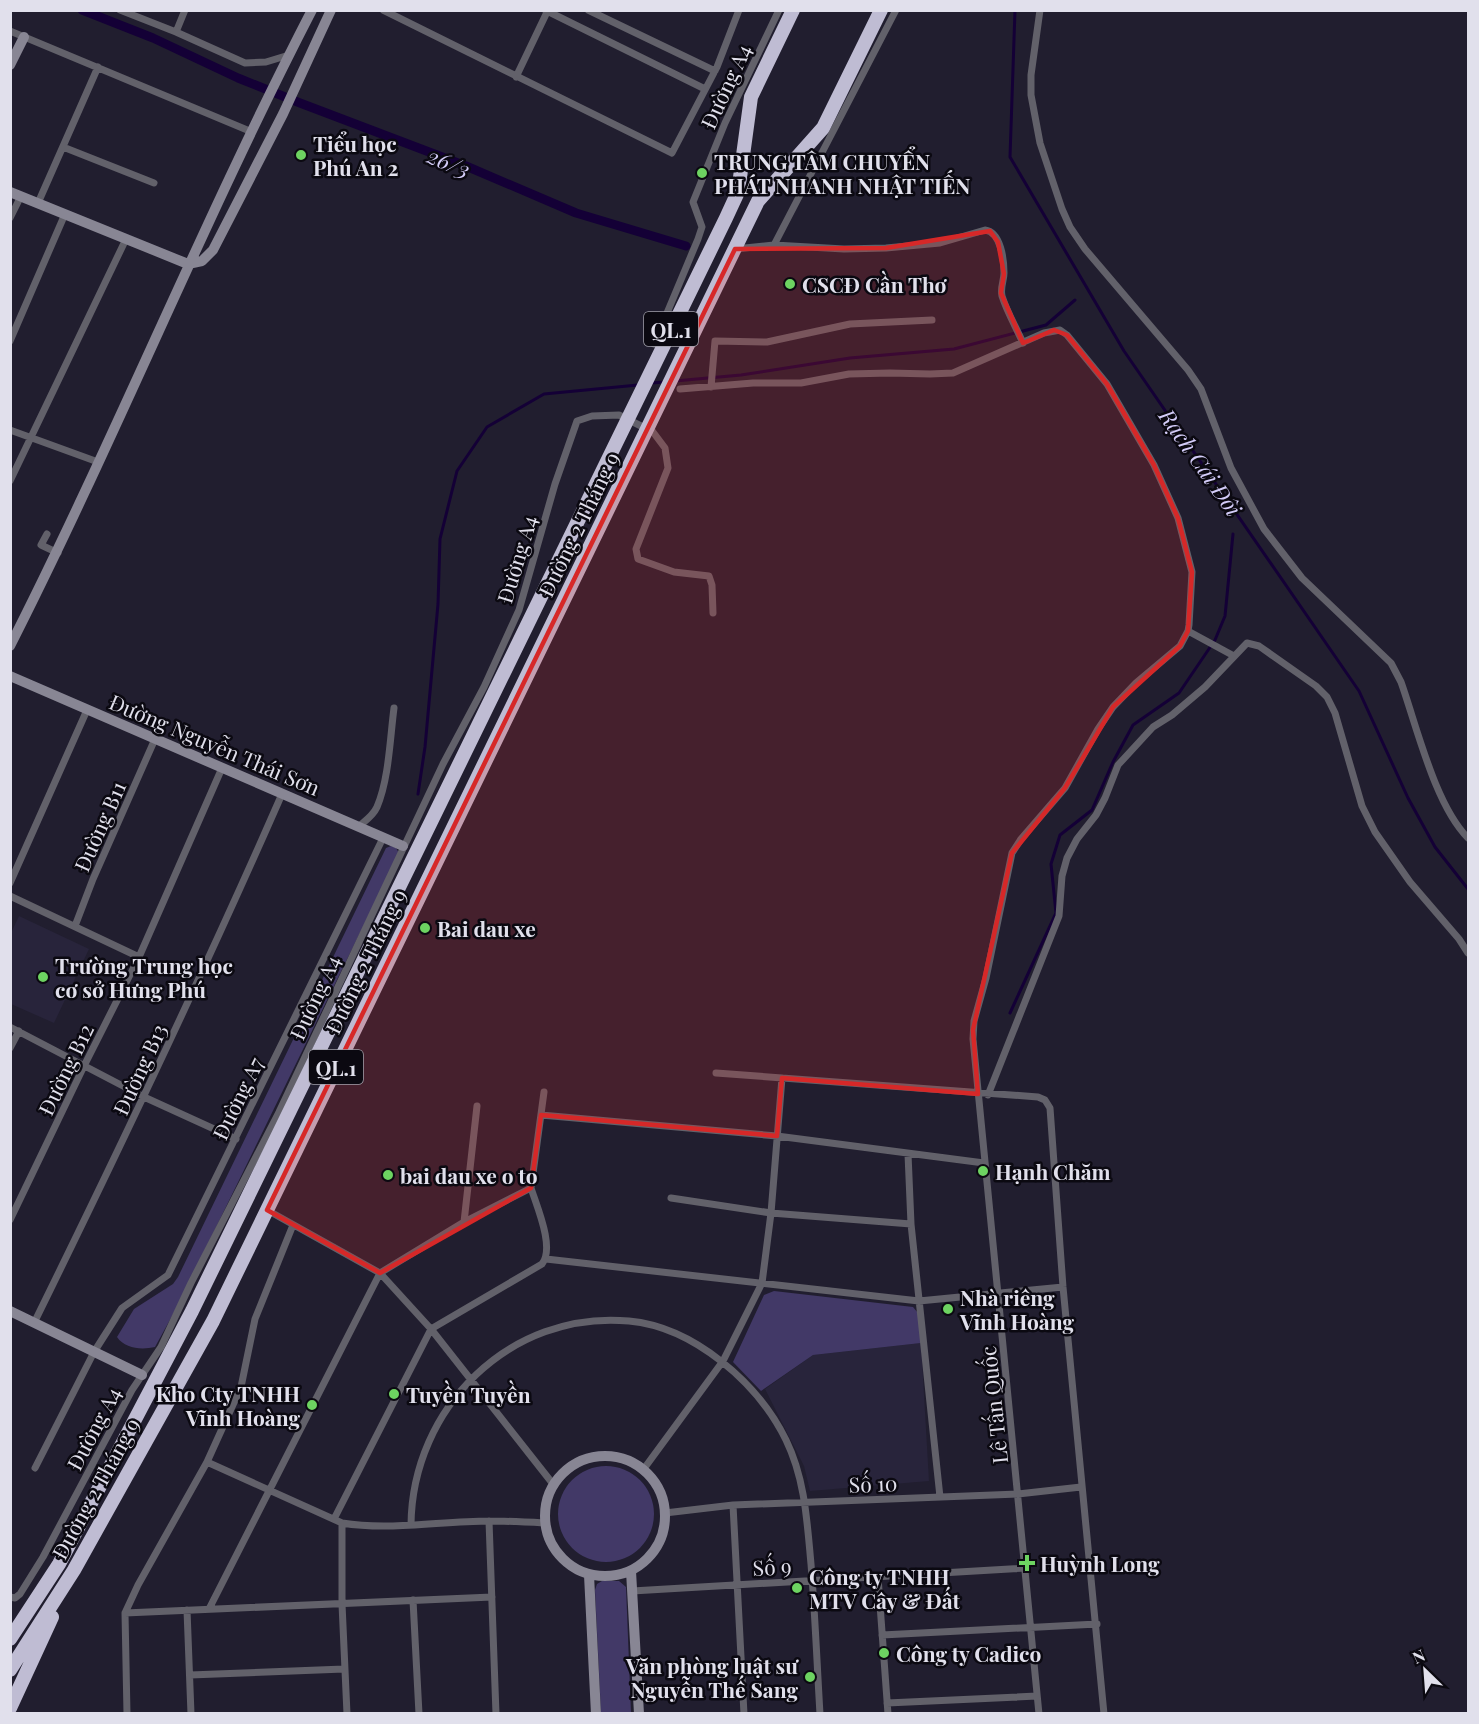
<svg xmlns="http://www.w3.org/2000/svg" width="1479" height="1724" font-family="'Playfair Display',serif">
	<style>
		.built { fill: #28243b }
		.green { fill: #423967 }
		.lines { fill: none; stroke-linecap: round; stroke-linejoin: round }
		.stream { stroke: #140036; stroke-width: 3 }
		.canal { stroke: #140036; stroke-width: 9 }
		.street { stroke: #62616a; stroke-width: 7 }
		.secondary { stroke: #888694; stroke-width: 10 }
		.highway { stroke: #bfbcd3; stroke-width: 14 }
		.marked { fill: #d62828; fill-opacity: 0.2; stroke: #d62828; stroke-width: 4.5; stroke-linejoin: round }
		.poi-dot { fill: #6dd361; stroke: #0b0911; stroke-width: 2 }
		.labels { text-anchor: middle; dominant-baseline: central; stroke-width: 5; stroke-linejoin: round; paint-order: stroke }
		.shield { fill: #0b0911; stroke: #a1a0aa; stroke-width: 1.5 }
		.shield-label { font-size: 20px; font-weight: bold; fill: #e1e0ec }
		.street-label { font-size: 21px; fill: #e1e0ec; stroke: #0b0911 }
		.poi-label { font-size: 21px; font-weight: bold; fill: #e1e0ec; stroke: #0b0911; text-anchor: start }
		.water-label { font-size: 22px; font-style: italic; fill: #d3ccf8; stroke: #0b0911 }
	</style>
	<rect width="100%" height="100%" fill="#211e2f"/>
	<path class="built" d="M19,916L89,949L54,1023L11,1004V933Z
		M921,1343L929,1481L810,1491L804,1466L765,1389L813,1355Z"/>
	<path class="green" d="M391,846L396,848L399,853L177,1307L155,1347C142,1350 125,1349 117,1337L134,1309L173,1284L178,1277L386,848Z
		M774,1291L913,1307L918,1313L921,1343L813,1355L761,1391L733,1362L764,1295Z
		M558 1514a48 48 0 1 1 96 0a48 48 0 1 1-96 0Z
		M602,1581H619L626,1587L631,1713H601L595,1590L597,1584Z"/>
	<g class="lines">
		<path class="stream" d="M1015,10L1010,157L1124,351L1359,691L1408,798L1435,847L1468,889
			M675,381L741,375L850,358L954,349L1046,325L1075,300
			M651,383L665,382
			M418,794L425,747L438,604L440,539L457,471L487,427L544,394L638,385
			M1010,1013L1056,913L1051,864L1060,835L1092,810L1113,762L1133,725L1179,693L1215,640L1225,616L1233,534"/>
		<path class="canal" d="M82,10L153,38L238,78L300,103L466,166L576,213L686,246"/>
		<path class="street" d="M120,10L176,32L245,63L266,62L289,55
			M383,10L672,153L717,67L739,10
			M545,10L705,89
			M588,10L715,71
			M1040,10L1031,75V95L1040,143L1062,209L1070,227L1085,249L1188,370L1201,389L1231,468L1264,529L1302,578L1391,663L1401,682C1417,727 1435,805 1468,838
			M10,31L252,132
			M176,32L185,10
			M516,77L548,10
			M63,147L154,183
			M38,203L98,67
			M10,218L21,196
			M774,245L896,10
			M735,249L774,245L844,249L886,248L940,243L985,230C1001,232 1004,260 1004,273C1004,281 1000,287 1002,296C1007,312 1016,327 1023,343
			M10,341L65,214
			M654,344L698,239L702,227L693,202L725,123L779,10
			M711,387L715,341L767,342L850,324L932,320
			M680,389L753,383H801L849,374L890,373L930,374L953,373L1044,333L1060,330L1067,335L1107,384L1154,465L1178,518L1192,572L1189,625L1188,631L1180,646L1136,683L1113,707L1098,729L1065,788L1021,839L1012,853L986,978L974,1021L973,1039L1039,1714
			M10,430L98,462
			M10,481L126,239
			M47,534L41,545L58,553
			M1188,631L1234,656
			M358,827C365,821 373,816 377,807C389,779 390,738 394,708
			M10,883L87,710
			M10,896L139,957
			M75,926L93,879L155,739
			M10,1027L144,1097L236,1139
			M10,1048L19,1031
			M716,1073L1038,1097L1045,1100L1050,1108L1063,1287L1104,1714
			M988,1095L1059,916L1062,876L1067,858L1077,839L1096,815L1105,798L1118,765L1153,727L1172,715L1205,687L1247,643L1259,646L1316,686L1327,697L1335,713L1362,806L1375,832L1410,882L1459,939L1468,953
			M541,1115L777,1136L984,1163
			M908,1154L911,1224L940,1497
			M531,1188L544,1092
			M671,1198L771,1213L911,1224
			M267,1210L380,1273L431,1329L553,1484
			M10,1220L84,1066L139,957L222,768
			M464,1222L477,1106
			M546,1259L919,1301L1063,1287
			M34,1323C120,1148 204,972 282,794
			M207,1462L342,1523C390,1531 440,1521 489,1521C507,1521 526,1522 544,1523
			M35,1468L94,1352L122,1308L168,1275L383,838
			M643,1470L723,1361L762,1283L771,1213L782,1078
			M733,1505L744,1714
			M665,1513L733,1505L1018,1494L1081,1487
			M489,1521L496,1714
			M342,1523V1604L347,1714
			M411,1525C412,1408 510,1310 629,1321C694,1327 758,1383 786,1440C805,1479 807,1521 811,1564C815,1614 817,1664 820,1714
			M878,1577L888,1714
			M632,1591L1025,1568
			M10,1597L15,1598L20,1594L43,1557L132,1390L161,1347L191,1283L279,1112L443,764L484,687L519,610L555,484L577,421L592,416L619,415L653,432L665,448L668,468L636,549L638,559L674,572L709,576L712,585L713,613
			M413,1600L419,1714
			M209,1609L380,1273L464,1222L531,1188C537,1207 555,1248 542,1264L431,1329L334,1519
			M187,1610L191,1714
			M125,1613L492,1597
			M882,1635L1097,1624
			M190,1675L344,1669
			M887,1703L1037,1696
			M127,1714L125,1613L138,1585L207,1462L241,1387L255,1319L293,1225"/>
		<path class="secondary" d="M10,65L24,37
			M10,192L188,264L202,261L213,250L283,114L331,10
			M10,646C116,437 204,219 312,10
			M10,676L403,846
			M10,1311L142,1375
			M545 1516a60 60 0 1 1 120 0a60 60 0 1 1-120 0Z
			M631,1571L639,1714
			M589,1575L596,1714"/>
		<path class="highway" d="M10,1639L59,1564L192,1311L726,218L738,192L751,97L793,10
			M10,1670L74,1570L213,1321L758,201L823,128L881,10
			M10,1708L52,1617"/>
	</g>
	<path class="marked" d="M990,231L998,242L1004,274L1001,293L1023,343L1054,330L1067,335L1107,384L1154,465L1178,518L1192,572L1188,631L1180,646L1113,707L1065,788L1012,853L973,1030L978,1094L782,1078L777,1136L541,1115L531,1188L380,1273L267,1210L735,249L886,248Z"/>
	<g class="poi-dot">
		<circle cx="301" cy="155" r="6"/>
		<circle cx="702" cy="173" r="6"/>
		<circle cx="790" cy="284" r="6"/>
		<circle cx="425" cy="928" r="6"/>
		<circle cx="43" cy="977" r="6"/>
		<circle cx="983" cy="1171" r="6"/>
		<circle cx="388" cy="1175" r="6"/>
		<circle cx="948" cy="1309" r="6"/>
		<circle cx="394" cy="1394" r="6"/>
		<circle cx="312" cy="1405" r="6"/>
		<path d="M1024 1554h6v6h6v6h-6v6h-6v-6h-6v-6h6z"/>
		<circle cx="797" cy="1588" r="6"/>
		<circle cx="884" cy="1653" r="6"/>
		<circle cx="810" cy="1677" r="6"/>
	</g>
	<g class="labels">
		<g class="shield">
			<rect x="644" y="312" width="54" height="34" rx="4.5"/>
			<rect x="309" y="1050" width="54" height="34" rx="4.5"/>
		</g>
		<g class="shield-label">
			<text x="671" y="329">QL.1</text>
			<text x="336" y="1067">QL.1</text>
		</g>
		<g class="street-label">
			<text transform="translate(725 86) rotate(-65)">Đường A4</text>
			<text transform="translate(578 524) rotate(-64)">Đường 2 Tháng 9</text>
			<text transform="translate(516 559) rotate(-73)">Đường A4</text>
			<text transform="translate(215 744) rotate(23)">Đường Nguyễn Thái Sơn</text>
			<text transform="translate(99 826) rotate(-66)">Đường B11</text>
			<text transform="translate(365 961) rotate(-64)">Đường 2 Tháng 9</text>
			<text transform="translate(314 997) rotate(-65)">Đường A4</text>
			<text transform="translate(65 1069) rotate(-64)">Đường B12</text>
			<text transform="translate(139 1069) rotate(-65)">Đường B13</text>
			<text transform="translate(237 1098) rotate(-64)">Đường A7</text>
			<text transform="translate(993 1405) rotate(-96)">Lê Tấn Quốc</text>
			<text transform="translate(93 1428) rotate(-62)">Đường A4</text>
			<text transform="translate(873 1483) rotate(-2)">Số 10</text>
			<text transform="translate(95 1488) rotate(-61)">Đường 2 Tháng 9</text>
			<text transform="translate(772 1566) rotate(-3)">Số 9</text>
		</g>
		<g class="poi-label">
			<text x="313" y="143">Tiểu học<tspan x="313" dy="24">Phú An 2</tspan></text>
			<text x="714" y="161">TRUNG TÂM CHUYỂN<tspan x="714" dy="24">PHÁT NHANH NHẬT TIẾN</tspan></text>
			<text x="802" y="284">CSCĐ Cần Thơ</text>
			<text x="437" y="928">Bai dau xe</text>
			<text x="55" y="965">Trường Trung học<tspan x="55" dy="24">cơ sở Hưng Phú</tspan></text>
			<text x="995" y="1171">Hạnh Chăm</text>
			<text x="400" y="1175">bai dau xe o to</text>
			<text x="960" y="1297">Nhà riêng<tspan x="960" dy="24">Vĩnh Hoàng</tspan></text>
			<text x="300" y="1393" text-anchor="end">Kho Cty TNHH<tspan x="300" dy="24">Vĩnh Hoàng</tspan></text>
			<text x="406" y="1394">Tuyền Tuyền</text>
			<text x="1040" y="1563">Huỳnh Long</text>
			<text x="809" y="1576">Công ty TNHH<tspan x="809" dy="24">MTV Cây &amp; Đất</tspan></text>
			<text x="896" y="1653">Công ty Cadico</text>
			<text x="798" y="1665" text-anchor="end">Văn phòng luật sư<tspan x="798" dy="24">Nguyễn Thế Sang</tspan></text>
		</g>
		<g class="water-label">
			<text transform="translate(449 162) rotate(22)">26/3</text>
			<text transform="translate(1201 462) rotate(55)">Rạch Cái Đôi</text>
		</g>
	</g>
	<rect width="1479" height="1724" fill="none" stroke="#e1e0ec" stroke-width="24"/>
	<g transform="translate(1425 1670) rotate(335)" stroke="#0b0911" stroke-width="4.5" paint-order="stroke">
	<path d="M0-4.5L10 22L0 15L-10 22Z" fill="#e1e0ec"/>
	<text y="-9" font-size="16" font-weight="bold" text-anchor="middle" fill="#e1e0ec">N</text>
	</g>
</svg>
